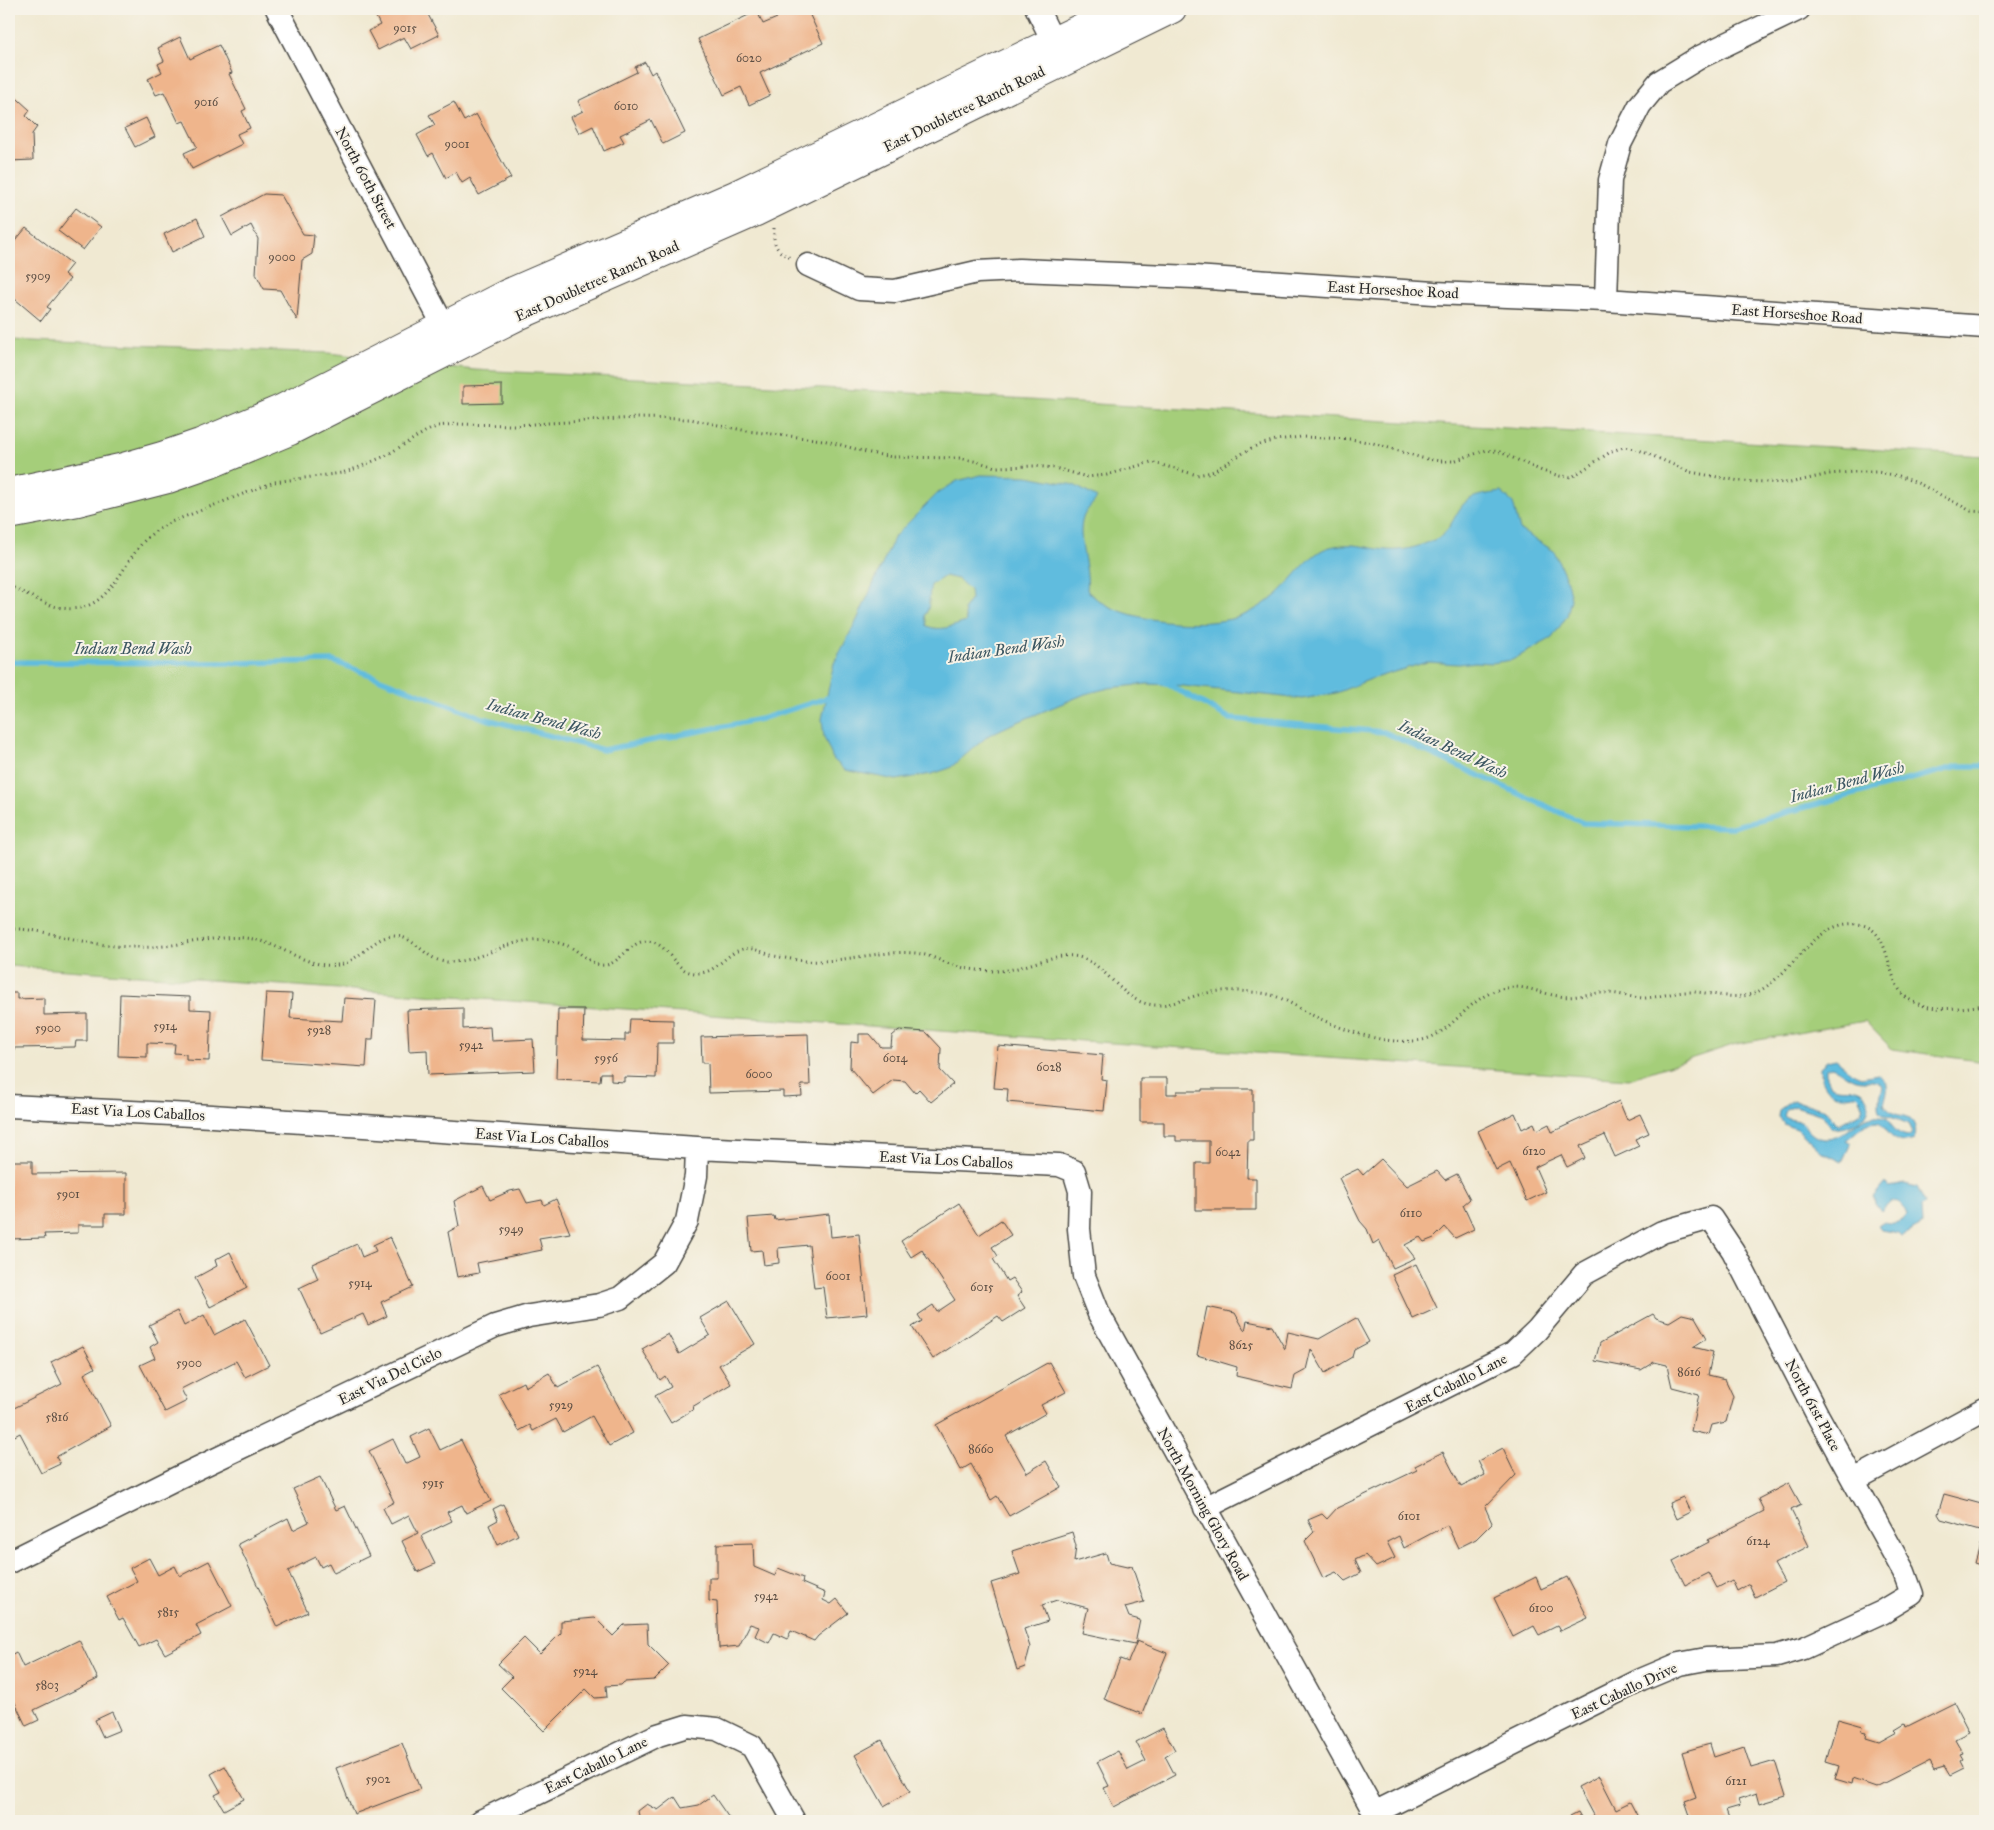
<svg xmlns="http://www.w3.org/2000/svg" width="1994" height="1830" font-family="'IM FELL Great Primer',serif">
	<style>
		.green { fill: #a5ce7a; stroke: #687c52 }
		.water { fill: #60bcde; stroke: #467484; fill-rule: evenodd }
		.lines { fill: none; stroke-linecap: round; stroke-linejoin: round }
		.stream { stroke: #60bcde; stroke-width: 5.5 }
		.building { fill: #efb58c }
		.street-casing { stroke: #494844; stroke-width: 25 }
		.secondary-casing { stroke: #494844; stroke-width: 30 }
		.path { stroke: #494844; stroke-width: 3; stroke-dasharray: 1 4; stroke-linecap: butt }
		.street { stroke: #fff; stroke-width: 22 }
		.secondary { stroke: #fff; stroke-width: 28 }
		.labels { text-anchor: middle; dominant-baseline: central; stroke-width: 4; stroke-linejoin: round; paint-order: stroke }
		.number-label { font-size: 12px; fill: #5c4e43 }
		.street-label { font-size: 15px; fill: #2b2b2b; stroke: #f7f3e8 }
		.water-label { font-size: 16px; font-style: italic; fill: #3b5661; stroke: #f7f3e8 }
	</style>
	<rect width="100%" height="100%" fill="#f7f3e8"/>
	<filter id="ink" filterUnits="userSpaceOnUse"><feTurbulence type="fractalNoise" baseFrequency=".02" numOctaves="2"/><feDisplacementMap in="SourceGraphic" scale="10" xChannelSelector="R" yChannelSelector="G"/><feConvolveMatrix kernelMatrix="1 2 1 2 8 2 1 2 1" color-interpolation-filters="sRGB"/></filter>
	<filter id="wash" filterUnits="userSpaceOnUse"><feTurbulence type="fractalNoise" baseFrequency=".0096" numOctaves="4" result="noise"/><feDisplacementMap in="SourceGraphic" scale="20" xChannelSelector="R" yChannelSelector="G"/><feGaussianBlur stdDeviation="1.12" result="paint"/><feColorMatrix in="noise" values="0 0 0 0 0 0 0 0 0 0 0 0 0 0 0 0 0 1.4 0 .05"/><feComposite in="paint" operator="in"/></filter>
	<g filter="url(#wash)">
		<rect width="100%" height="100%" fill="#f0e9d2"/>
		<path class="green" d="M9,340L329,353L475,370L755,384L1985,456V1062L1892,1049L1865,1021L1736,1044L1628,1079L9,966Z"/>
		<path class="water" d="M981,475L1028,476L1074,485L1097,498C1093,504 1085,511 1083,518C1076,539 1090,566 1087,590C1091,594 1096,599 1101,602C1134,622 1194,627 1231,619C1247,616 1261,606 1274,597C1291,584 1307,555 1327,548C1356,539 1371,552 1398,550C1413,549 1425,544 1438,538C1452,531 1455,509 1468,500C1478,494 1490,494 1501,492L1513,503L1520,530L1554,551L1567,581L1571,599L1567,616L1552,638L1512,660L1492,663L1475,662L1459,664L1427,662L1371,679L1336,693L1302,699L1174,685L1147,684L1109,688L1085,694L1008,726L989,735L950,768L932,774L896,780L845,770L833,759L824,737L822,719L834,663L857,620L895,536L938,493L957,481ZM945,576L958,579L970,590L971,599L964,609L966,622C953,626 940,632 927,626L925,615C931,607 928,595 931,585Z
			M1836,1059L1854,1074L1861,1077L1878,1074C1892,1086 1887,1089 1884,1104C1887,1108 1889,1111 1893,1113C1896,1115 1901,1115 1905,1116C1915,1120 1918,1131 1914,1140C1894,1147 1891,1134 1879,1122C1865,1121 1857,1132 1846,1140L1851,1143L1842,1162L1822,1152L1797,1129L1784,1124L1778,1117L1779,1110L1793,1100L1826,1110L1837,1125L1861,1112L1863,1105L1860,1098L1857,1095C1852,1095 1849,1096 1844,1096C1828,1097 1820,1080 1820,1067L1827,1061ZM1831,1067C1840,1069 1846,1078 1857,1080C1867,1083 1876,1077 1883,1087C1872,1121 1885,1112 1908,1124L1912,1132L1910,1136C1899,1136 1892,1128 1887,1118C1861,1107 1849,1141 1823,1139C1810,1137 1807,1126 1798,1121C1792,1119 1789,1120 1784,1116L1786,1110L1795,1106L1823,1115L1830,1127C1847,1133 1881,1115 1864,1094C1856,1084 1842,1092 1831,1086L1826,1075V1069Z
			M1886,1183L1888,1187L1905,1184L1917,1187L1925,1203L1921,1207L1922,1225L1901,1236L1898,1233L1881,1230L1878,1226L1884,1222C1894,1224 1901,1224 1907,1215C1900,1196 1892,1199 1881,1212L1875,1204L1874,1197Z"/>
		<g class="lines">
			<path class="stream" d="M9,662L228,663L333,661L483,718L603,750L761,719L833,696
				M1162,681L1231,719L1384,732L1583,823L1732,827L1959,766H1985"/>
		</g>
		<g id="blocks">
			<path class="building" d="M372,9H425L439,35L411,49L404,37L378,50L368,31L380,25Z
				M773,9H807L823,43L760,73L770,95L749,105L741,87L724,95L698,39L757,11L763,24L777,18Z
				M180,37L190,59L219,45L232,73L229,74L246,109L242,111L250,128L237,134L242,144L192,169L184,153L197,147L184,121L179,123L164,92L156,95L148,79L162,72L158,64L164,61L158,48Z
				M645,62L651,74L655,71L685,133L663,144L651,120L620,135L624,142L604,151L593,126L579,133L571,117L583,111L578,101L637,72L635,67Z
				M9,91L30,110L26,116L37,127L32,134L33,160L9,161Z
				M454,102L464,121L476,114L511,178L479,195L470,178L462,183L456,172L446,178L433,153L428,156L417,135L435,125L429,115Z
				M146,118L155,137L135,147L125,128Z
				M264,194L281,195L303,234L314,235L312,254L302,260L297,320L280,290L264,289L256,274L258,239L251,225L232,236L222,217Z
				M76,208L101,227L83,250L58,231Z
				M197,218L205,236L172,252L164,234Z
				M26,228L72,264L64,274L70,279L47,307L50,309L41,321L9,294V253L12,248L10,247Z
				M502,385V403L463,404V386Z
				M9,993H17V999L44,998V1015L87,1014V1041H76L75,1047L14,1048V1050H9Z
				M266,993L292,994L290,1018L342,1021L344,998L376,1000L373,1039H368L366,1067L261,1060Z
				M120,994L190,997V1009L211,1010L209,1061L186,1060V1054L174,1053L175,1044L147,1043V1057L118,1056Z
				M463,1008V1029L490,1027L491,1041L533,1039L535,1071L428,1075L427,1050L409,1051L407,1010Z
				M558,1009H584L583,1040L625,1041V1034H629L630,1019L673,1020V1043H657L656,1078L624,1077V1082L611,1081V1073H601L600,1081L556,1079Z
				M899,1030L926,1032L941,1048L940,1070L953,1084L931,1102L919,1089L915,1093L905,1081L893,1080L873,1095L850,1068L851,1042L859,1043V1034H870L881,1047H891L892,1036Z
				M808,1034L810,1085H801L802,1096L783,1097V1091L709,1093L708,1063H702L701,1037Z
				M998,1046L1103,1055L1101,1079L1107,1080L1104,1111L1007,1102L1008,1089L994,1088Z
				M1140,1078H1167V1094H1177V1091H1202V1089H1253V1140H1248L1247,1178H1256V1210H1196V1163H1209V1141H1176V1136H1164V1122H1140Z
				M1619,1101L1627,1120L1640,1114L1649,1133L1635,1139L1639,1146L1615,1157L1605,1135L1580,1146L1585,1158L1567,1167L1561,1155L1535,1167L1546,1192L1527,1201L1510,1163L1496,1170L1478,1131L1515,1113L1522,1129L1534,1123L1537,1130L1549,1124L1552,1132Z
				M1381,1159L1407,1186L1437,1171L1445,1180L1457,1174L1470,1199L1463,1205L1474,1229L1455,1238L1445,1227L1434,1238L1424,1242L1420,1237L1405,1245L1415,1258L1393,1268L1379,1240L1373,1244L1367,1229L1360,1221L1339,1178L1358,1169L1363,1175Z
				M9,1161H32V1174L126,1173V1214H105V1225H78V1233L44,1234L45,1238L9,1239Z
				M483,1186L490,1200L510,1191L520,1189L527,1203L542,1200L544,1205L556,1199L570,1233L539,1238L542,1250L477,1263L479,1273L457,1277L448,1232L459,1226L454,1201Z
				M959,1203L979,1235L1001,1220L1011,1235L992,1247L998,1256L993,1259L1007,1281L1012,1278L1022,1292L1017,1296L1025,1308L1003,1322L998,1316L933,1359L912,1327L922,1321L918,1315L933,1305L937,1312L955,1300L922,1250L911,1257L901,1241Z
				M829,1214L831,1237L859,1234L867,1314L827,1318L823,1287L814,1288L809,1245L778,1248L779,1263L764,1265L762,1250L751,1251L748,1218L774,1216L775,1220Z
				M390,1237L413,1287L381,1302L387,1316L368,1325L363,1314L320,1333L299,1288L318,1279L312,1264L357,1244L362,1257L376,1251L373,1245Z
				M230,1252L247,1288L210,1307L195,1278L217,1266L215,1260Z
				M1416,1264L1437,1308L1413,1319L1392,1275Z
				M729,1301L755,1344L719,1365L731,1384L692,1407L694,1409L671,1423L655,1396L671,1387L665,1376L660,1380L642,1349L668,1334L679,1354L710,1335L700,1318Z
				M1207,1307L1235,1313L1245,1331L1247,1321L1272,1326L1285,1349L1288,1332L1319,1339L1356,1318L1369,1342L1354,1350L1352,1357L1325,1373L1311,1349L1306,1370L1295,1376L1292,1389L1236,1376L1237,1367L1197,1355Z
				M177,1311L184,1326L204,1315L214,1335L245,1319L269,1365L245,1377L236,1361L181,1389L187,1401L165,1412L140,1365L155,1358L150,1347L158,1342L149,1325Z
				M1653,1314L1656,1318L1669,1322L1682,1314L1695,1317L1707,1338L1693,1347L1713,1352L1708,1375L1725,1379L1733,1396L1726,1422L1712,1425L1709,1435L1691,1431L1699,1394L1672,1387L1667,1365L1654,1362L1641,1370L1595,1361L1600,1343Z
				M83,1346L95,1368L84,1374L111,1426L56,1457L60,1464L41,1473L20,1433L9,1439V1398L14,1408L62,1384L51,1362Z
				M1049,1362L1066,1392L1041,1405L1046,1413L1006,1436L1027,1473L1046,1461L1061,1487L1009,1516L997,1496L991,1500L971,1464L961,1470L936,1425Z
				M597,1367L633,1433L609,1446L592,1416L563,1432L556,1419L533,1431L530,1425L519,1431L499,1394L523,1382L525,1387L549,1373L558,1388Z
				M429,1428L440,1450L461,1440L491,1501L466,1513L462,1505L447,1512L452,1521L421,1536L435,1564L417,1572L402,1541L418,1533L409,1515L391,1524L383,1508L394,1502L369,1451L393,1439L405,1464L420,1457L411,1437Z
				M1503,1448L1516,1475L1485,1507L1492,1523L1476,1539L1458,1548L1447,1525L1404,1548L1399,1536L1387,1542L1395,1558L1376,1567L1365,1555L1355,1560L1361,1573L1345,1581L1336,1572L1323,1578L1305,1541L1314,1532L1308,1520L1322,1514L1327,1519L1337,1508L1417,1470L1415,1466L1443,1452L1461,1487L1485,1475L1478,1461Z
				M320,1477L336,1510L345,1506L369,1556L334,1573L329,1563L321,1567L316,1557L288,1571L308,1612L277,1627L238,1544L288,1518L293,1530L309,1522L293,1489Z
				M1789,1483L1801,1505L1791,1510L1809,1546L1774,1564L1784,1582L1755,1597L1749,1584L1737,1591L1732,1580L1717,1588L1709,1573L1685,1585L1673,1561L1709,1542L1708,1540L1764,1511L1758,1499Z
				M1944,1494L1985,1505V1566L1975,1563L1984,1531L1941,1519L1938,1514Z
				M1683,1497L1690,1512L1676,1519L1669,1503Z
				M503,1504L518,1535L498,1545L489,1525L498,1520L493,1509Z
				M1072,1532L1076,1546L1074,1562L1106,1553L1109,1563L1127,1567L1132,1566L1144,1602L1125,1607L1129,1617L1140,1620L1135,1644L1082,1633L1088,1608L1057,1600L1042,1605L1048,1621L1024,1629L1030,1647L1025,1667L1017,1670L991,1583L1020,1574L1012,1551Z
				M753,1543L754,1567L775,1576L778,1568L803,1578L802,1583L825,1593L823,1600L831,1604L837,1599L848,1613L818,1636L814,1641L791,1631L787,1639L774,1633L769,1643L755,1636L759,1627L750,1624L739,1646L719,1648L717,1602L709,1601V1578H717V1544Z
				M149,1558L158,1575L175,1566L180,1576L209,1561L232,1606L196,1625L201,1635L165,1654L156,1639L139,1647L123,1618L119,1620L107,1597L137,1581L130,1568Z
				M1536,1577L1541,1589L1567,1577L1588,1618L1560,1631L1557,1626L1539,1635L1534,1626L1513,1637L1494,1598Z
				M595,1618L613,1636L624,1625L647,1624L648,1644L669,1665L654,1680L624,1682L621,1685L606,1686L607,1697L595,1698L586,1689L544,1731L501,1688L512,1677L498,1664L524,1638L540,1654L561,1633V1621Z
				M79,1640L98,1679L34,1710L39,1720L26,1726L9,1690V1656L16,1652L23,1667Z
				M1137,1641L1167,1653L1142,1714L1104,1699L1120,1659L1128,1662Z
				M1954,1703L1969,1732L1955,1739L1963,1753L1960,1754L1963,1759L1960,1761L1964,1769L1950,1776L1944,1766L1934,1769L1929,1760L1876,1787L1853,1779L1852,1784L1835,1779L1839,1765L1826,1761L1838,1719L1863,1726L1862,1731L1867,1732L1866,1738L1879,1742L1897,1732L1895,1730L1905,1724L1906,1727Z
				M112,1712L120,1730L103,1737L95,1720Z
				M1163,1728L1175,1750L1165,1756L1175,1775L1114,1807L1104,1788L1109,1786L1097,1762L1118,1751L1128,1770L1146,1761L1136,1742Z
				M882,1740L910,1791L884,1806L855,1755Z
				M402,1743L420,1789L354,1814L336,1768Z
				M1710,1744L1714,1757L1744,1747L1751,1768L1775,1761L1786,1796L1760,1804L1757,1793L1738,1799L1740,1806L1726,1810L1730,1821H1692L1685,1801L1696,1797L1682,1752Z
				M225,1766L244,1799L224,1810L215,1795L221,1792L211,1774Z
				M1599,1776L1616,1809L1630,1802L1640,1821H1586L1594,1817L1578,1787Z
				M713,1795L729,1818L727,1821H640L638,1811L647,1804L658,1810L675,1797L682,1808L699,1805Z
				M1578,1812L1583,1821H1560Z"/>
		</g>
	</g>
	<g filter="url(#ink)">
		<use href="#blocks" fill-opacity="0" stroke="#494844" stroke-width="1"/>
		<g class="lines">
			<g class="street-casing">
				<path id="street" d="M277,9L451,340
					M1037,9L1061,57
					M808,265L859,289L895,291L977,272L1019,270L1194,277L1434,293L1606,300L1985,327
					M1606,300L1610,180L1620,144L1640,105L1659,82L1700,57L1799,9
					M9,1106L212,1116L697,1148L1059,1165L1074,1171L1080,1191L1079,1229L1084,1276L1099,1314L1379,1821
					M1854,1480L1985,1409
					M1205,1508L1513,1353L1537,1330L1584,1274L1662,1232L1711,1218L1733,1251L1818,1416L1904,1572L1912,1594L1882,1612L1804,1648L1777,1656L1706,1659L1679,1664L1641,1680L1374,1813
					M9,1562L177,1478L495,1326L529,1316L599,1305L620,1298L664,1263L687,1221L696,1176L697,1148
					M481,1821L658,1735L687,1726L717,1729L752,1746L794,1821"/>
			</g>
			<g class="secondary-casing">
				<path id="secondary" d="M9,492L120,468L162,456L200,443L281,409L506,294L735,195L1120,9
					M9,515L78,502L168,479L211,464L290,431L518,316L756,212L1172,9"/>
			</g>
			<path class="path" d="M774,228C773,244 776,252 791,258
				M9,586C26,593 44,605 62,608C110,615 120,565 146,539C153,532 162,527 171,522L274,482L342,473L357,468L385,456L425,432L438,426L455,424L515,425L637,418L690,419L747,431L823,440L870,453L892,457L959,458L979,462L995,467L1034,466L1055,468L1087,477L1107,475L1151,462L1197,475L1212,472L1253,447L1276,440L1301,437L1351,439L1373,443L1422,458L1440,461H1453L1487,450L1500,452L1542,471L1560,476L1572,477L1612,451L1624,447L1639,450L1690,472L1740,481L1790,483L1829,474L1854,472H1878L1899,476L1920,484L1971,511L1985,512
				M9,929C34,928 58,936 83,941C101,945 119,947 137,947C174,949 208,935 245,938C277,940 305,969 338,965C360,962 373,935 395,936C418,937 426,964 452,962C485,960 512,936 547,940C552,941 563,944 568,946C580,951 592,967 606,965C623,962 632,936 653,942C670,947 675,972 695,973C716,975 725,953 743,949C754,947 764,953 774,956C785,958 796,960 806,961C843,963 878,950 914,953C929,954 942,962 956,966C970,970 985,971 999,971C1024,970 1052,953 1073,956C1103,959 1116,994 1144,1003C1167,1010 1185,997 1207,993C1225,989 1243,991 1261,993C1280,995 1293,1005 1310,1014C1341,1029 1379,1044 1414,1041C1453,1039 1465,995 1506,988C1525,984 1541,994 1559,996C1574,999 1588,993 1602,993C1617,992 1630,998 1645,998C1660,997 1674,992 1688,992C1710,991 1730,1001 1752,994C1787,982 1811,927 1847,924C1898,919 1880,983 1910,1000C1932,1013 1961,1008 1985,1005"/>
			<use href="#street" class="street"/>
			<use href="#secondary" class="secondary"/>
		</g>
	</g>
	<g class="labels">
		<g class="number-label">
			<text x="405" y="28">9015</text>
			<text x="749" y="58">6020</text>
			<text x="206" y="102">9016</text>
			<text x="626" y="106">6010</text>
			<text x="457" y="144">9001</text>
			<text x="282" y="257">9000</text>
			<text x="38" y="276">5909</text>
			<text x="165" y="1026">5914</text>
			<text x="48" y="1028">5900</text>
			<text x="319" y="1030">5928</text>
			<text x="471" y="1045">5942</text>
			<text x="606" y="1058">5956</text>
			<text x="895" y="1058">6014</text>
			<text x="1049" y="1067">6028</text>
			<text x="759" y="1074">6000</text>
			<text x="1534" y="1151">6120</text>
			<text x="1228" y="1152">6042</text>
			<text x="68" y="1194">5901</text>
			<text x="1411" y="1213">6110</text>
			<text x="511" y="1229">5949</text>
			<text x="838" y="1276">6001</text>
			<text x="360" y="1283">5914</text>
			<text x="982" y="1287">6015</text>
			<text x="1241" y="1345">8625</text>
			<text x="189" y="1363">5900</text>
			<text x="1689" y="1372">8616</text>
			<text x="561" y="1405">5929</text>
			<text x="57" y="1417">5816</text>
			<text x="981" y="1449">8660</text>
			<text x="433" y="1483">5915</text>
			<text x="1409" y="1516">6101</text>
			<text x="1758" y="1541">6124</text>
			<text x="766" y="1596">5942</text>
			<text x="1541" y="1608">6100</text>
			<text x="168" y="1612">5815</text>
			<text x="585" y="1671">5924</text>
			<text x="47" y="1685">5803</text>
			<text x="378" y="1779">5902</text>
			<text x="1736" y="1781">6121</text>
		</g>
		<g class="street-label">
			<text transform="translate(964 109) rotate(-26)">East Doubletree Ranch Road</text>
			<text transform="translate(366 178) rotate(62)">North 60th Street</text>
			<text transform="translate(597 281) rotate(-24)">East Doubletree Ranch Road</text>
			<text transform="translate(1393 290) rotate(3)">East Horseshoe Road</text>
			<text transform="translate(1797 314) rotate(4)">East Horseshoe Road</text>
			<text transform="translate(138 1112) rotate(3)">East Via Los Caballos</text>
			<text transform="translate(542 1138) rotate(4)">East Via Los Caballos</text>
			<text transform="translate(946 1160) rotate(3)">East Via Los Caballos</text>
			<text transform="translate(390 1376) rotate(-26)">East Via Del Cielo</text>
			<text transform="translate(1456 1383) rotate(-27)">East Caballo Lane</text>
			<text transform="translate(1813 1405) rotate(62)">North 61st Place</text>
			<text transform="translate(1203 1504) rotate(61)">North Morning Glory Road</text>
			<text transform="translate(1624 1691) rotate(-25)">East Caballo Drive</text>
			<text transform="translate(596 1765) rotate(-26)">East Caballo Lane</text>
		</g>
		<g class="water-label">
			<text x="133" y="648">Indian Bend Wash</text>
			<text transform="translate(1006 649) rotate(-8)">Indian Bend Wash</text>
			<text transform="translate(544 719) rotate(15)">Indian Bend Wash</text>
			<text transform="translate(1453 749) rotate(25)">Indian Bend Wash</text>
			<text transform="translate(1847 782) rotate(-15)">Indian Bend Wash</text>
		</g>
	</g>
	<rect width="1994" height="1830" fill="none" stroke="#f7f3e8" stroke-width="30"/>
</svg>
